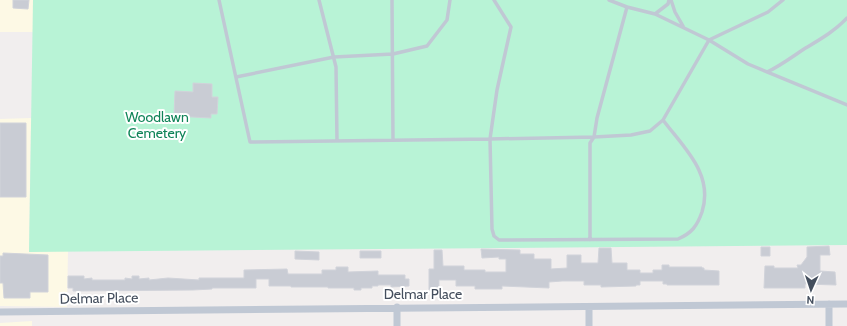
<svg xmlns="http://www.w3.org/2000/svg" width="847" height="326" font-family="Cabin,sans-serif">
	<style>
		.commercial { fill: #fdf9e5 }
		.green { fill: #b8f3d6 }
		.building { fill: #c9ccd4; stroke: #d1d3da }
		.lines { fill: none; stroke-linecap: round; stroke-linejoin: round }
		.service { stroke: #c0c8d4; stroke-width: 3.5 }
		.minor { stroke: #c0c8d4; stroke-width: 7 }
		.labels { text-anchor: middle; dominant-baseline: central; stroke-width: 4; stroke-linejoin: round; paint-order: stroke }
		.park-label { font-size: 14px; fill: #0f8458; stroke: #fff }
		.street-label { font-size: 14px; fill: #444e5d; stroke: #fff }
	</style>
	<rect width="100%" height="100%" fill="#f1eeee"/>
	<path class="commercial" d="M0,0H33V32H0Z
		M31,118L29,251H68L67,307L0,306V119Z
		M32,321V326H0V323Z"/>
	<path class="green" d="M33,0H847V245L29,252Z"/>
	<path class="building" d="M13,0H29L28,9L13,8Z
		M193,83L212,84V97H218L217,114H211V118L174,116L175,91L193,92Z
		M0,123H26V197H0Z
		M829,246L830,255H820V271L835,272L836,285L805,284V288H764L765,266H774V268H798L797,265H801L807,257V247Z
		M761,247H770V256H761Z
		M599,248H611L612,263H627V270H640V273H653V270H662V265H669V267H702V268H704V270L719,271V285H667V284H663V281H640V285H636V286L601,287V285H584V281H562L549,282V288L502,286V289H475V286H456V280H439V289L429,290V269H434V250H442L443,266H464V270H485V272H506V259H499V257L482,258L481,249L520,250V254H534V259H551V269L567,268V255H581V263H598Z
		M295,251L319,252V260L295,259Z
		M360,251H381V258H360Z
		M3,253L48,255V292H30V298H4L3,283H0V256H3Z
		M336,267H348V272L378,271V275H405V279H409V286L391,287V285H378V286H372V288H361V290H354V288H328V287H291V286H269V279H256V288H212V289L193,290L73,291V288H68V276H84V279L92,278V280H125V278L132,279V276H139V279L149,278V280L168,278L199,280V278H244V270L287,269L288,274H322V270H336Z"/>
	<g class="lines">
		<path class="service" d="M219,0L250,142L490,139L492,229L494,236L499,240L678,239C692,233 697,226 702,212C714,174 684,148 663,120L709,40L748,64L847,105
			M319,0L336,67L337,141
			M392,0L393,140
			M494,0L511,27L497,90L490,139L594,137L631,135L650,131L663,120
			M671,0L675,12L683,26
			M627,7L655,14L709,40L768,12L783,0
			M655,14L668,4L669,0
			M767,72C780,66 792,57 804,49C819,40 835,31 847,18
			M236,77L334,57L393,54L427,46L447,20L450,0
			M590,240V143L594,137L597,118L627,7L609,0"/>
		<path class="minor" d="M829,304V326
			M397,307V326
			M589,307V326
			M0,312L847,304"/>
	</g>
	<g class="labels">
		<g class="park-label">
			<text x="157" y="117">Woodlawn<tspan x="157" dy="16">Cemetery</tspan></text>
		</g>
		<g class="street-label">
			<text x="423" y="294">Delmar Place</text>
			<text transform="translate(99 298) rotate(-1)">Delmar Place</text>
		</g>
	</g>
	<g transform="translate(811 290) rotate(183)" stroke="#ffffff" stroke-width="3" paint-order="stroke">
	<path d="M0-3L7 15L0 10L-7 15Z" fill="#444e5d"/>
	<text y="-6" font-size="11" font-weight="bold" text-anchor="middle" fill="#444e5d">N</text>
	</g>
</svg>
